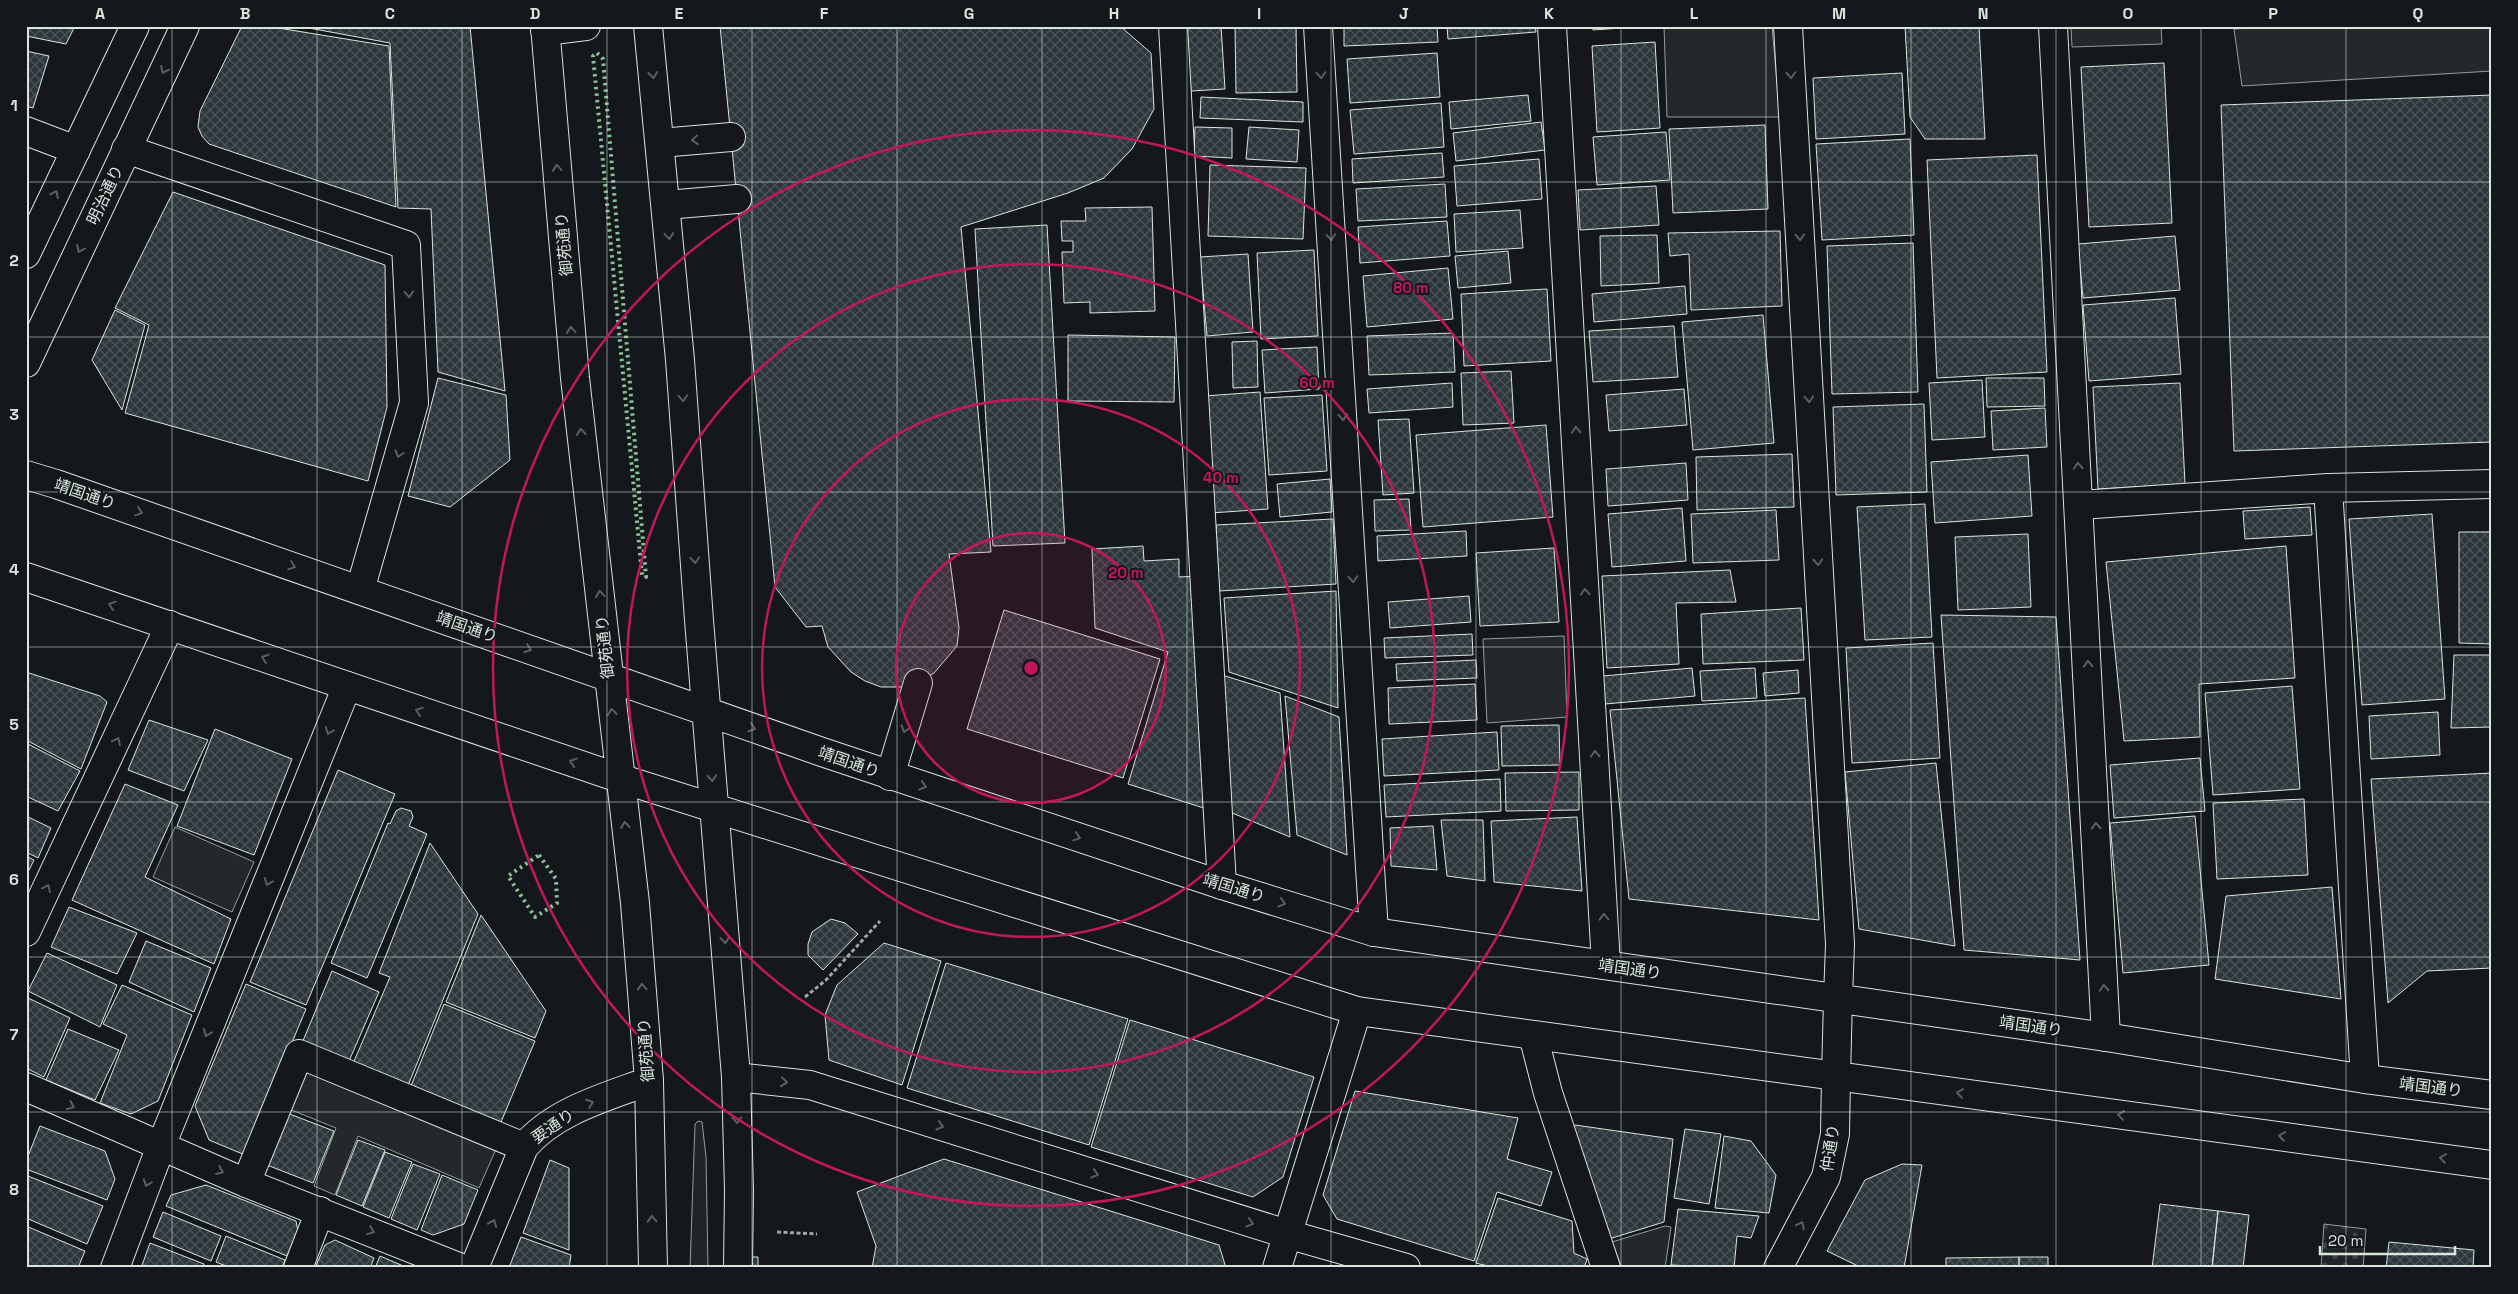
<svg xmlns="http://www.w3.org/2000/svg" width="2518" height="1294" font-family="'Space Grotesk','Noto Sans JP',sans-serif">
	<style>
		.green { fill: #202428; stroke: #939e99 }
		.cemetery { fill: url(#cemetery-stones); stroke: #939e99 }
		.parking { fill: #24282b; stroke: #939e99 }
		.building { fill: url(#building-cross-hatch); stroke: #d8e6dc }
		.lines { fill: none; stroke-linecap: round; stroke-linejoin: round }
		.minor-casing { stroke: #d8e6dc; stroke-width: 30 }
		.major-casing { stroke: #d8e6dc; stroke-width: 30 }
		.path { stroke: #9da8a2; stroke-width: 3; stroke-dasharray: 4 2.5; stroke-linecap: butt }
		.minor { stroke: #14181c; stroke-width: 28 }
		.major { stroke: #14181c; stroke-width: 28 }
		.hedge { stroke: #8ac095; stroke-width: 4; stroke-dasharray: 2.5 4; stroke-linecap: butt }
		.oneway { stroke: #59605f }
		.grid { fill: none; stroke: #d8e6dc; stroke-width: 1; stroke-opacity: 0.55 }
		.ring { fill: none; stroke: #c2185b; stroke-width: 2.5 }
		.labels { text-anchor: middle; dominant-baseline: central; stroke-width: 4; stroke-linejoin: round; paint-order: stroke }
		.street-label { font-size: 16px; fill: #d8e6dc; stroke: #14181c }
		.centre { fill: #c2185b; stroke: #14181c; stroke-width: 2.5 }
		.ring-label { font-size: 15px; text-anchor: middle; font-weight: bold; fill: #c2185b; stroke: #14181c; stroke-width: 4; stroke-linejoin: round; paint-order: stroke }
		.neatline { fill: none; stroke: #d8e6dc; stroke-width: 2 }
		.grid-label { font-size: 16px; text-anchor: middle; font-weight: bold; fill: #d8e6dc }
	</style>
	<defs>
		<pattern id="cemetery-stones" width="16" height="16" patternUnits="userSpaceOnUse" patternTransform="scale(1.25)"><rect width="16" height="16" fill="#202428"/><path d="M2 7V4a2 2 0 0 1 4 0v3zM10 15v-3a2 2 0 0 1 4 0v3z" fill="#404447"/></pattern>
		<pattern id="building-cross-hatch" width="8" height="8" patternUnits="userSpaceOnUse" patternTransform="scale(1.25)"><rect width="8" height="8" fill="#2c363c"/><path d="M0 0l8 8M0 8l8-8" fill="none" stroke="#4a5358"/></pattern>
	</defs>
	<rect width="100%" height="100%" fill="#14181c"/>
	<path class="green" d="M698,1121L702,1122L706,1157L708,1268H690L695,1124Z"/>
	<path class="cemetery" d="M2324,1224L2366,1229L2363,1268H2321Z"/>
	<path class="parking" d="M1664,26H1772L1780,117H1667Z
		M2071,26H2161L2162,44L2072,47Z
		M2278,26H2492V71L2242,86L2234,29Z
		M1564,636L1567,717L1487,723L1483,639Z
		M175,827L254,862L232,912L153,877Z
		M301,1063L496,1149L479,1188L358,1136L335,1195L314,1186L336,1128L284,1107Z
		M1665,1226L1671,1227L1665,1268H1622L1612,1242Z"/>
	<path class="building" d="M26,26H75L66,44L26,36Z
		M242,26H266L389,46L396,207L209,144L202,136L198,127L200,111Z
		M298,26H470L505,391L438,372L431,209L398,208L390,43Z
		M720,26H1120L1151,53L1154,109L1132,149L1104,178L1068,193L961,227L991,552L949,554L959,628L957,646L934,673L918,683L902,687H881L865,681L851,672L828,647L822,626L806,627L775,587Z
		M1186,26H1221L1225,89L1191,91Z
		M1235,26H1296L1297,92L1236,93Z
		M1344,26H1437L1438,42L1344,46Z
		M1447,26H1535L1536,32L1448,39Z
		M1593,26H1649L1593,30Z
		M1905,26H1979L1985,139H1925L1910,117Z
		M1655,42L1660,128L1597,132L1592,46Z
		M26,51L49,56L33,108L26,106Z
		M1437,53L1440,97L1350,103L1347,59Z
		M2164,63L2172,223L2089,227L2081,67Z
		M1902,73L1905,134L1816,139L1813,78Z
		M1528,95L1531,121L1451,129L1449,102Z
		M2492,95V442L2234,451L2221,105Z
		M1201,97L1303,102V122L1200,118Z
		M1441,103L1444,147L1354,154L1350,110Z
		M1541,122L1545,150L1456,161L1453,133Z
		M1765,125L1768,209L1673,213L1669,129Z
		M1195,127L1232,128V158L1194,156Z
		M1249,127L1299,130L1297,162L1246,159Z
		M1666,132L1670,180L1597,185L1593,137Z
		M1910,139L1914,235L1822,240L1816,144Z
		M1442,153L1444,177L1353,183L1352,159Z
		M2037,155L2047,372L1937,378L1927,160Z
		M1539,159L1542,199L1457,206L1454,166Z
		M1210,165L1306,168L1303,239L1208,236Z
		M1445,184L1447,217L1358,221L1356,189Z
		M1656,186L1659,225L1580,230L1578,190Z
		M173,192L385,265L387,407L368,481L125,413L149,325L115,308Z
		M1152,207L1155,311L1090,313V302L1064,303L1062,252H1073V241H1062L1061,221H1086L1085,208Z
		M1520,210L1523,248L1456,252L1454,214Z
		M1447,221L1450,256L1360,263L1358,227Z
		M1047,225L1065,543L993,546L975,229Z
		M1780,231L1782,306L1691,310L1689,254L1670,256L1668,233Z
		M1657,235L1659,283L1601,286L1600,236Z
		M2175,236L2180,290L2083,298L2078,244Z
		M1913,243L1918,392L1832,394L1827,246Z
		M1314,250L1318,336L1261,339L1257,253Z
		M1508,251L1511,283L1458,288L1455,256Z
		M1248,254L1253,332L1207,336L1200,257Z
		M1448,268L1453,319L1367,327L1363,276Z
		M1685,286L1687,314L1594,322L1592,294Z
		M1547,289L1551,361L1464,366L1461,294Z
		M2175,298L2181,374L2089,381L2083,305Z
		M115,310L145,325L122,410L92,360Z
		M1763,315L1774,443L1693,450L1682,322Z
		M1674,326L1678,377L1593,382L1589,331Z
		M1453,333L1455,372L1369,375L1367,336Z
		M1068,335L1175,337L1174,402L1068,401Z
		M1257,341L1258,387L1233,388L1232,342Z
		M1317,347L1319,389L1265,393L1262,350Z
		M1511,371L1514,423L1463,425L1461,373Z
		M438,378L506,395L510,460L450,507L408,496Z
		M1986,378H2044L2045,406L1987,407Z
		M1982,380L1985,437L1932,440L1929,383Z
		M1452,383L1453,407L1369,413L1367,389Z
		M2180,383L2185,484L2098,489L2093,387Z
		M1684,389L1687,425L1609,431L1606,395Z
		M1260,392L1268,509L1211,513L1204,396Z
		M1322,395L1327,471L1269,475L1264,398Z
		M1924,404L1927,492L1836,495L1833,407Z
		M2045,408L2047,447L1993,450L1991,411Z
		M1409,419L1414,493L1383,495L1378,420Z
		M1546,425L1553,517L1423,527L1416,435Z
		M1792,454L1794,507L1697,510L1696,457Z
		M2028,455L2032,516L1935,523L1931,462Z
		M1686,463L1688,500L1608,506L1606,469Z
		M1330,479L1332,512L1280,517L1277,484Z
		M1409,499L1411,530L1375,531L1374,500Z
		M1925,504L1932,637L1865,640L1857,507Z
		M2310,507L2312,535L2245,539L2243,511Z
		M1682,508L1686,561L1612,567L1608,514Z
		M1776,510L1779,560L1693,563L1691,514Z
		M2432,514L2445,699L2362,705L2349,519Z
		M1333,519L1336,584L1219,591L1216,525Z
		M1466,531L1467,556L1378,561L1377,536Z
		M2459,532H2492V644L2459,643Z
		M2028,534L2031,607L1958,610L1955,537Z
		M1143,546L1144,561L1179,559V577L1199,576L1210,810L1128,784L1168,652L1095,628L1092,549Z
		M2286,546L2295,678L2199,684L2200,737L2124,741L2106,562Z
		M1554,548L1559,622L1480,626L1476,553Z
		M1730,570L1736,602L1676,603L1679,664L1607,668L1602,576Z
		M1336,591L1338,708L1229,672L1224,598Z
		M1469,596L1471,622L1390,628L1388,602Z
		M1801,608L1804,660L1703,664L1701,614Z
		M1004,610L1160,659L1123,778L967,729Z
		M1941,615L2056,617L2080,960L1964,950Z
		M1472,634L1473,655L1385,658L1384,638Z
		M1933,643L1940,758L1852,763L1846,648Z
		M2454,655H2492V727L2451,728Z
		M1476,660L1477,678L1397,681L1396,664Z
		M1692,668L1695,696L1605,704L1603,676Z
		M1755,668L1757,698L1702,701L1700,671Z
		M1798,670L1799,693L1765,696L1763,673Z
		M26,672L100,696L107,702L81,769L26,740Z
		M1222,675L1280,693L1290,837L1230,812Z
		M1475,684L1477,720L1389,724L1388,688Z
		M2292,686L2300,789L2213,795L2205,693Z
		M1285,696L1339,717L1347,855L1297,835Z
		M1805,698L1819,920L1629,899L1610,710Z
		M2438,712L2440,755L2371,759L2369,716Z
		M149,720L208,740L184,791L128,770Z
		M1559,725L1560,765L1502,766L1501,726Z
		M215,729L292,759L254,855L177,826Z
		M1497,732L1499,770L1384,776L1382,739Z
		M26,743L80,771L58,811L26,796Z
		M2200,758L2205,811L2114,818L2110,765Z
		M1936,763L1955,946L1859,929L1845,772Z
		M338,770L395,794L306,1005L250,982Z
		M1579,772V810L1506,811L1505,773Z
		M2492,773V968L2427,971L2388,1003L2371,779Z
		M1500,779L1501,811L1386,817L1384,785Z
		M125,784L178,805L145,877L231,919L214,964L72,900Z
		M2304,799L2308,875L2217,879L2213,803Z
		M401,808L411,811L413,817L409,826L427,834L367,978L331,963L388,823L390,824L396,811Z
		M26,816L51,828L38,858L26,852Z
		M2195,816L2209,965L2123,973L2110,823Z
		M1577,817L1582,891L1494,882L1491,821Z
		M1441,820H1483L1485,881L1447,876Z
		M1433,826L1437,870L1391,866L1390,828Z
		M430,843L478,914L407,1088L352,1066L390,977L379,973Z
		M26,856L34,860L26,876Z
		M2332,887L2341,999L2215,979L2226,896Z
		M69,907L137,933L117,974L51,947Z
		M481,915L546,1011L535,1038L446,1002Z
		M831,919L845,923L858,934L823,970L808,955V944L812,932Z
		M146,941L211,968L194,1012L129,982Z
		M884,943L941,961L902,1085L829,1060L825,1015L837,985Z
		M47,953L117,985L100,1027L28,991Z
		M946,963L1128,1019L1089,1145L907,1088Z
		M332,971L379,992L346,1068L300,1048Z
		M246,984L306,1009L245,1155L209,1140L195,1106Z
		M122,985L192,1015L158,1101L131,1114L100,1103L127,1035L103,1024Z
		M26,997L70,1018L44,1077L26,1068Z
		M444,1004L535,1041L501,1122L411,1086Z
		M1130,1020L1314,1077L1283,1177L1253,1197L1091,1147Z
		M68,1029L119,1050L95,1100L46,1080Z
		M1355,1091L1518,1118L1507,1159L1552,1172L1541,1206L1497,1192L1474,1261L1337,1219L1323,1195Z
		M287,1113L334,1131L313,1183L267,1165Z
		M1575,1125L1673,1139L1664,1222L1609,1239L1572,1130Z
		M40,1126L105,1151L115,1179L107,1200L26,1169V1161Z
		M1685,1129L1721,1134L1709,1204L1674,1198Z
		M1724,1136L1751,1141L1776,1175L1769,1213L1715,1208Z
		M358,1140L385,1150L362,1206L336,1195Z
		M385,1152L412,1162L389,1218L363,1207Z
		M944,1159L1219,1245L1226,1268H872L876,1246L857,1192Z
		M550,1160L569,1168V1250L523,1233Z
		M413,1164L440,1174L417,1230L391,1219Z
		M1902,1164L1922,1165L1904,1268H1862L1827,1251L1865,1180Z
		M442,1175L478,1190L464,1224L433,1235L421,1230Z
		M28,1176L103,1206L87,1244L26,1218Z
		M206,1185L296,1221L298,1231L287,1256L166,1206L171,1195Z
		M1498,1198L1572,1221L1574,1253L1587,1259L1584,1268H1495L1476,1263Z
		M2160,1204L2218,1211L2212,1268H2152Z
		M1678,1209L1759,1216L1751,1238L1737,1236L1734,1268L1671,1265Z
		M2218,1211L2249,1215L2243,1268H2212Z
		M163,1212L221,1236L211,1261L153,1237Z
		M26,1226L85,1251L78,1268H26Z
		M226,1236L285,1260L282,1268H231L216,1262Z
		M521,1237L571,1255L569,1268H518L510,1265Z
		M335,1240L374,1258L370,1268H315L325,1245Z
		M2389,1242L2474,1250L2473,1268H2386Z
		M150,1243L204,1264L203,1268H141Z
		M380,1256L408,1268H375Z
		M750,1257H758V1268H750Z
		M2019,1257H2048V1268H2019Z
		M2019,1257V1268H1946V1258Z"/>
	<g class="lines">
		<g class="minor-casing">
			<path id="minor" d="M1173,26L1222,885
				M1318,26L1374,932
				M1552,26L1606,965
				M1788,26L1840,944L1838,998
				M2053,26L2106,1037
				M26,131L76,150
				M660,143L731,137
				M126,149L406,245L414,403L360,590
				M666,205L737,199
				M2328,488L2365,1079
				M2080,505L2328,488L2492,484
				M890,776L918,683
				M26,932L170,625
				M1533,1035L1548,1093L1606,1268
				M736,1077L810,1085L1287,1234L1406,1268
				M26,1087L246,1183L461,1268
				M246,1183L299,1054L524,1147
				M115,1268L161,1146L347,686
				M298,1268L320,1211
				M474,1268L524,1147C554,1111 606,1097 649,1081
				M1277,1268L1357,1011
				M1778,1268L1826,1177L1835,1134L1836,1077"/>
		</g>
		<g class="major-casing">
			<path id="major" d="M545,26L575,378L635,903L649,1081L653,1268
				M648,26L680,360L699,620L736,1077L739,1190L738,1268
				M545,31L586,26
				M26,254L135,26
				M26,363L185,26
				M26,475L56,484L822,752L1222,885L1374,932L2106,1037L2365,1079L2492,1095
				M26,577L619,778L1357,1011L2492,1165
				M1836,1077L1838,998"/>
		</g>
		<path class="path" d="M805,997L826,980L880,921
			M777,1232L817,1234"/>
		<use href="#minor" class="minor"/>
		<use href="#major" class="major"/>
		<path class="hedge" d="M597,53L603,59L646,577L642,575L593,56Z
			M539,855L556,879L557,903L535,917L508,876Z"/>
	</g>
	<defs><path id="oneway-chevron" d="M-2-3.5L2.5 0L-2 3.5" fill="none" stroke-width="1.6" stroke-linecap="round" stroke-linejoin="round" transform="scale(1.25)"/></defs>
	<g class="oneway">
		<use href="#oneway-chevron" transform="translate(164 70) rotate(115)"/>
		<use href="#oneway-chevron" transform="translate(653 75) rotate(84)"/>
		<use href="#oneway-chevron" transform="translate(1321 75) rotate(86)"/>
		<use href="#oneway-chevron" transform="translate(1791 75) rotate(87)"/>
		<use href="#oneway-chevron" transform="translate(695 140) rotate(175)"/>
		<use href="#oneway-chevron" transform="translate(557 168) rotate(-95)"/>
		<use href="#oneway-chevron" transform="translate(55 194) rotate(-64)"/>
		<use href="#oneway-chevron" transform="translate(669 236) rotate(85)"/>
		<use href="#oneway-chevron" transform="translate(1331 237) rotate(86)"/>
		<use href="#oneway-chevron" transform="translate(1800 237) rotate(87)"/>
		<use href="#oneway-chevron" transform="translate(80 249) rotate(115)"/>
		<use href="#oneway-chevron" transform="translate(409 294) rotate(87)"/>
		<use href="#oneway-chevron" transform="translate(571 330) rotate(-95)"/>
		<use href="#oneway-chevron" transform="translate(683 398) rotate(86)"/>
		<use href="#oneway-chevron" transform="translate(1809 399) rotate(87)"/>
		<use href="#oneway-chevron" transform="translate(1343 417) rotate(86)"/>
		<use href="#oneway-chevron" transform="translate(1576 430) rotate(-93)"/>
		<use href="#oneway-chevron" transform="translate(581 432) rotate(-96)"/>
		<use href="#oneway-chevron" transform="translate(399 454) rotate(106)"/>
		<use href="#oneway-chevron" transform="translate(2078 466) rotate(-93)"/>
		<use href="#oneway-chevron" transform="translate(139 512) rotate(19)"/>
		<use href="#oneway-chevron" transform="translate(695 560) rotate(86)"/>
		<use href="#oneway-chevron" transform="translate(1818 562) rotate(87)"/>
		<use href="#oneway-chevron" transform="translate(292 566) rotate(19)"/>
		<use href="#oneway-chevron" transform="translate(1353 579) rotate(86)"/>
		<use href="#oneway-chevron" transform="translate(1585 592) rotate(-93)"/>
		<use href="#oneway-chevron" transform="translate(600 594) rotate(-96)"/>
		<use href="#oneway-chevron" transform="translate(112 605) rotate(-161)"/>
		<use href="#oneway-chevron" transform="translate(528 649) rotate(20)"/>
		<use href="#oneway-chevron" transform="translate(265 658) rotate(-161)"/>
		<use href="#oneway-chevron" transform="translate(2088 664) rotate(-93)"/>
		<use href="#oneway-chevron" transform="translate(419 711) rotate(-161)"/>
		<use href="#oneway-chevron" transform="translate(612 712) rotate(-96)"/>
		<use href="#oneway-chevron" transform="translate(752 728) rotate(19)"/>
		<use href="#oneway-chevron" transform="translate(905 729) rotate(106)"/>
		<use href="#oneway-chevron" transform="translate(329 731) rotate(111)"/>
		<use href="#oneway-chevron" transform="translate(117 741) rotate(-65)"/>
		<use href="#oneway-chevron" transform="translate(1595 754) rotate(-93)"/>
		<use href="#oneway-chevron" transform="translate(573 762) rotate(-162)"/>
		<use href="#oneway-chevron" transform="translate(712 778) rotate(85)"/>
		<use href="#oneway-chevron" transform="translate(923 786) rotate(18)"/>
		<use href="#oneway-chevron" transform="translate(625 825) rotate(-97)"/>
		<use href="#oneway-chevron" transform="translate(2096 826) rotate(-93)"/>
		<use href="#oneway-chevron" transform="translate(1077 837) rotate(18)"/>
		<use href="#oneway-chevron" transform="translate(268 882) rotate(112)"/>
		<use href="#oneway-chevron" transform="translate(47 888) rotate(-65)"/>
		<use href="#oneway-chevron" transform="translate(1282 903) rotate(17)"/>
		<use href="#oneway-chevron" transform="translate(1604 917) rotate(-92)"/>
		<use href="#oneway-chevron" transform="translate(725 940) rotate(85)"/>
		<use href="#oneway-chevron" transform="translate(642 987) rotate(-94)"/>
		<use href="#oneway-chevron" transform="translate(2104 988) rotate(-93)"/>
		<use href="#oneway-chevron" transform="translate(207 1033) rotate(112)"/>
		<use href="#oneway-chevron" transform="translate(784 1082) rotate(6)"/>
		<use href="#oneway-chevron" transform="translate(1960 1093) rotate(-172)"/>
		<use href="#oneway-chevron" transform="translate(590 1103) rotate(-21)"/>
		<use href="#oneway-chevron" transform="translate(71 1106) rotate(24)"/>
		<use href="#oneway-chevron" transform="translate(2121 1115) rotate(-172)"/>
		<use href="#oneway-chevron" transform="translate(737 1120) rotate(88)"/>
		<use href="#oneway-chevron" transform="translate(940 1126) rotate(17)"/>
		<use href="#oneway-chevron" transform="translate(2282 1136) rotate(-172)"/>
		<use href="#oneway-chevron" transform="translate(2443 1158) rotate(-172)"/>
		<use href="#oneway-chevron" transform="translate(220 1171) rotate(23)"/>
		<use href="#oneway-chevron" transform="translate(1095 1174) rotate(17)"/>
		<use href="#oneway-chevron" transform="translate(147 1183) rotate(111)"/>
		<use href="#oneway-chevron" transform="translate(652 1219) rotate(-92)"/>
		<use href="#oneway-chevron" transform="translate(493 1223) rotate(-68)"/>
		<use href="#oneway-chevron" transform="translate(1250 1223) rotate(17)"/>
		<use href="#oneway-chevron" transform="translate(1801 1225) rotate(-62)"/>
		<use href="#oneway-chevron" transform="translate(371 1231) rotate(22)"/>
	</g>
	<path class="grid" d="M172,26V1268M317,26V1268M462,26V1268M607,26V1268M752,26V1268M897,26V1268M1042,26V1268M1187,26V1268M1331,26V1268M1476,26V1268M1621,26V1268M1766,26V1268M1911,26V1268M2056,26V1268M2201,26V1268M2346,26V1268M26,182H2492M26,337H2492M26,492H2492M26,647H2492M26,802H2492M26,957H2492M26,1112H2492"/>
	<circle cx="1031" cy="668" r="135" fill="#c2185b" fill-opacity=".12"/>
	<g class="ring">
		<circle cx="1031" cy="668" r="135"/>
		<circle cx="1031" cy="668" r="269"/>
		<circle cx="1031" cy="668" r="404"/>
		<circle cx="1031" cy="668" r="538"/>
	</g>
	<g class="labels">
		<g class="street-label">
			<text transform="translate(105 195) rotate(-65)">明治通り</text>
			<text transform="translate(564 244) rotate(-95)">御苑通り</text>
			<text transform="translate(85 494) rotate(19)">靖国通り</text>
			<text transform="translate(467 627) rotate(19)">靖国通り</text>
			<text transform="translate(605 647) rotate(-96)">御苑通り</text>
			<text transform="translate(849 762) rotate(19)">靖国通り</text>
			<text transform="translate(1234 888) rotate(17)">靖国通り</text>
			<text transform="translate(1630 969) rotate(8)">靖国通り</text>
			<text transform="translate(2031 1026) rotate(8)">靖国通り</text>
			<text transform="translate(646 1050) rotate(-94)">御苑通り</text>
			<text transform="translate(2431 1087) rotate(7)">靖国通り</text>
			<text transform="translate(553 1126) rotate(-35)">要通り</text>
			<text transform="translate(1830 1148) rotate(-81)">仲通り</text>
		</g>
	</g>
	<circle cx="1031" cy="668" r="8" class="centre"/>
	<g class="ring-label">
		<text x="1411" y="293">80 m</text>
		<text x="1317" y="388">60 m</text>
		<text x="1221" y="483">40 m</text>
		<text x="1126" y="578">20 m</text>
	</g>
	<rect width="2518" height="1294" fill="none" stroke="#14181c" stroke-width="55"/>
	<path d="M2320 1246v8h135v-8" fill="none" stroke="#d8e6dc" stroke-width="2.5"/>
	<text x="2328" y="1246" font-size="15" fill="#d8e6dc" stroke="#14181c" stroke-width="4" paint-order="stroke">20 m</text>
	<rect x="28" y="28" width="2462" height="1238" class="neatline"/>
	<g class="grid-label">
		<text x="100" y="19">A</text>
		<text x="245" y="19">B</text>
		<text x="390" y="19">C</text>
		<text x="535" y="19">D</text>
		<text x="679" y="19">E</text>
		<text x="824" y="19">F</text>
		<text x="969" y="19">G</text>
		<text x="1114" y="19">H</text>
		<text x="1259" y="19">I</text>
		<text x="1404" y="19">J</text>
		<text x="1549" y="19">K</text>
		<text x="1694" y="19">L</text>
		<text x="1839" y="19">M</text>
		<text x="1983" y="19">N</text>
		<text x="2128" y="19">O</text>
		<text x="2273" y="19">P</text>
		<text x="2418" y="19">Q</text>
		<text x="14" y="111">1</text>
		<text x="14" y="266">2</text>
		<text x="14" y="420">3</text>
		<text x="14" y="575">4</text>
		<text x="14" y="730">5</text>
		<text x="14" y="885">6</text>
		<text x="14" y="1040">7</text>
		<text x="14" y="1195">8</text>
	</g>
</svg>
